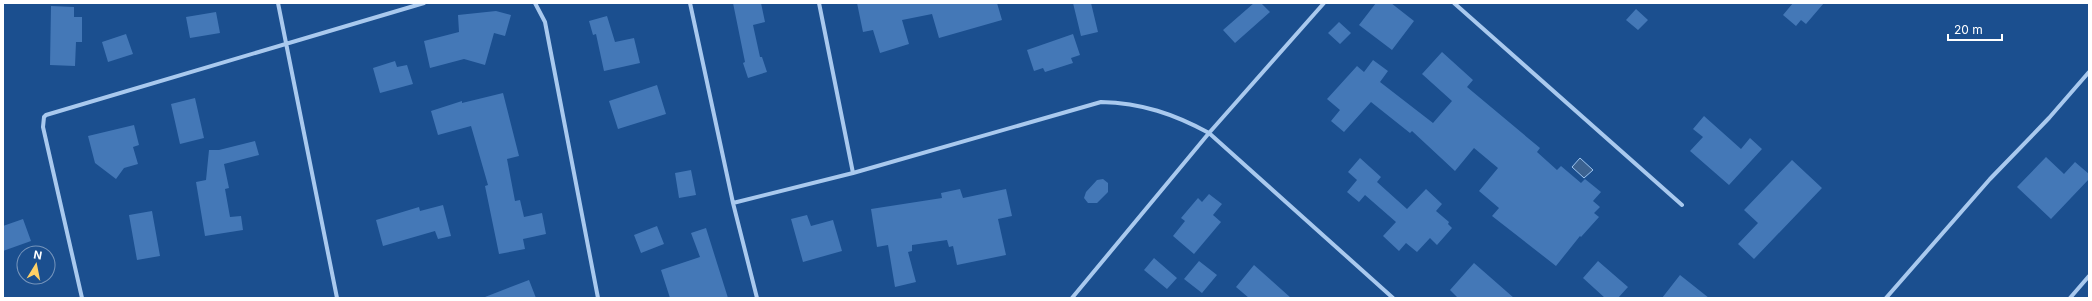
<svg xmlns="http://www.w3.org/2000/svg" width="2092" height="301" font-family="Inter,sans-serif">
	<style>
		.water { fill: #3c6290; stroke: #9cc4f0 }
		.building { fill: #4478b7 }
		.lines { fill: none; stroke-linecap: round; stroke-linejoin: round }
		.street { stroke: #a9c9ee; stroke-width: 4 }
	</style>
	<rect width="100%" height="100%" fill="#1b4f8f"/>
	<path class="water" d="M1580,158L1593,170L1584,178L1572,167Z"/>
	<path class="building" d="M733,3H761L765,22L753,25L760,57H762L767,72L748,78L743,63L745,62Z
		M857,3H997L1002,20L939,38L932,14L902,20L909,44L880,53L873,30L863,32Z
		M1073,3H1091L1098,32L1081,36Z
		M1254,3H1261L1270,12L1235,43L1223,30Z
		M1376,3H1391L1414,21L1392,50L1359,25Z
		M1793,3H1824L1806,24L1801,20L1796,26L1783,15Z
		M51,6L74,7V17H82V42H76L75,66L50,65Z
		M1636,9L1648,20L1638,30L1626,20Z
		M496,11L511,15L505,36L494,33L485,65L464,59L430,68L424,41L459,32L458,15Z
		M216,12L220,33L190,38L186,17Z
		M607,16L615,42L634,38L640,63L604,71L596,34L593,35L589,21Z
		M1339,22L1351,33L1340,44L1328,33Z
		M126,34L133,54L108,62L102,42Z
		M1073,34L1080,55L1071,58L1073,63L1045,72L1043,68L1034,71L1027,50Z
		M1442,52L1473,80L1467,87L1540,148L1537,152L1557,170L1561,166L1581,183L1585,179L1601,192L1593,201L1600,207L1594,213L1599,217L1581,237L1580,236L1556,266L1492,216L1499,208L1479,191L1498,168L1474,148L1455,171L1412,131L1410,133L1371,102L1344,132L1331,121L1340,110L1327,99L1357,66L1364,72L1373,60L1388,71L1380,82L1433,123L1452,101L1422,74Z
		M395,61L397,67L407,65L413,84L380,93L373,68Z
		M657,85L666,114L618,129L609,101Z
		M503,93L519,156L507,159L515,201L520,200L524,217L542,213L546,234L523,239L525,249L499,254L485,186L488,185L471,126L438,135L431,111L462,101V103Z
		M195,98L204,138L180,144L171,104Z
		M1704,116L1741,149L1750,138L1762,149L1729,185L1690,151L1703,137L1693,129Z
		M134,125L139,145L133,147L138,164L124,168L116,179L95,163L88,136Z
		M255,141L259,155L224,164L229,188L225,189L230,217L241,216L243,230L205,236L196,182L206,180L209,150H219Z
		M2046,157L2064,174L2075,162L2089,174V179L2051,219L2017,187Z
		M1360,158L1381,177L1377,182L1407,209L1426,189L1442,204L1436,211L1449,222L1448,224L1452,228L1437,245L1430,238L1417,252L1406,243L1399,251L1383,236L1396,222L1365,195L1359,202L1347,192L1357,180L1348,172Z
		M1792,160L1822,188L1754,259L1738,244L1758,223L1744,210Z
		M691,170L696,195L679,198L675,173Z
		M1103,179L1108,183V192L1097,203H1088L1084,198L1086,192L1097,180Z
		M960,189L963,198L1006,189L1012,216L998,219L1006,255L957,265L953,246L949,247L947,240L912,245V251L908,252L916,282L895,287L888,245L877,247L871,209L942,198L941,193Z
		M1209,194L1222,204L1213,215L1221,222L1194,254L1173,236L1185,221L1181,218L1198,198L1202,202Z
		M443,205L451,236L438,239L435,231L383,246L376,220L419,207L420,211Z
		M152,211L160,256L137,260L129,215Z
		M807,215L811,226L833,220L842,251L803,262L791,219Z
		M23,219L31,241L3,251V226Z
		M657,226L664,244L641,253L634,235Z
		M706,228L728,298H670L661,270L700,257L691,233Z
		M1154,258L1177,278L1167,289L1144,270Z
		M1199,261L1217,275L1202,293L1184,279Z
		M1598,261L1628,287L1618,298H1605L1583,278Z
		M1474,263L1514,298H1458L1450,290Z
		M1254,265L1291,298H1249L1236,287Z
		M1680,275L1709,298H1662Z
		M529,280L536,298H485V297Z"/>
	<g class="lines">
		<path class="street" d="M278,3L337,298
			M535,3L545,22L598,298
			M690,3L733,203L757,298
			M819,3L853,173
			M1454,3L1682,205
			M733,203L853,173L1101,102C1142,103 1174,114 1209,133L1393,298
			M82,298L43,127L44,117L46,115L424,3
			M1072,298L1209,133L1324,3
			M1886,298L1990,179L2049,118L2089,72
			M2070,298L2089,276"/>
	</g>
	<rect width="2092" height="301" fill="none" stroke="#ffffff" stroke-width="8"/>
	<g transform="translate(36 265) rotate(10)"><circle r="19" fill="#1b4f8f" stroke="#7695bc"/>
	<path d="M0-3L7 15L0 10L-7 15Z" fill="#ffd166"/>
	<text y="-6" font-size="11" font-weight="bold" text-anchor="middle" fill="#ffffff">N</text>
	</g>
	<path d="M1948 34v6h54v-6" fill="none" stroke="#ffffff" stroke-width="2"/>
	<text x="1954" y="34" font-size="12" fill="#ffffff" stroke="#1b4f8f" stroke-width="3" paint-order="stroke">20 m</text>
</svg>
